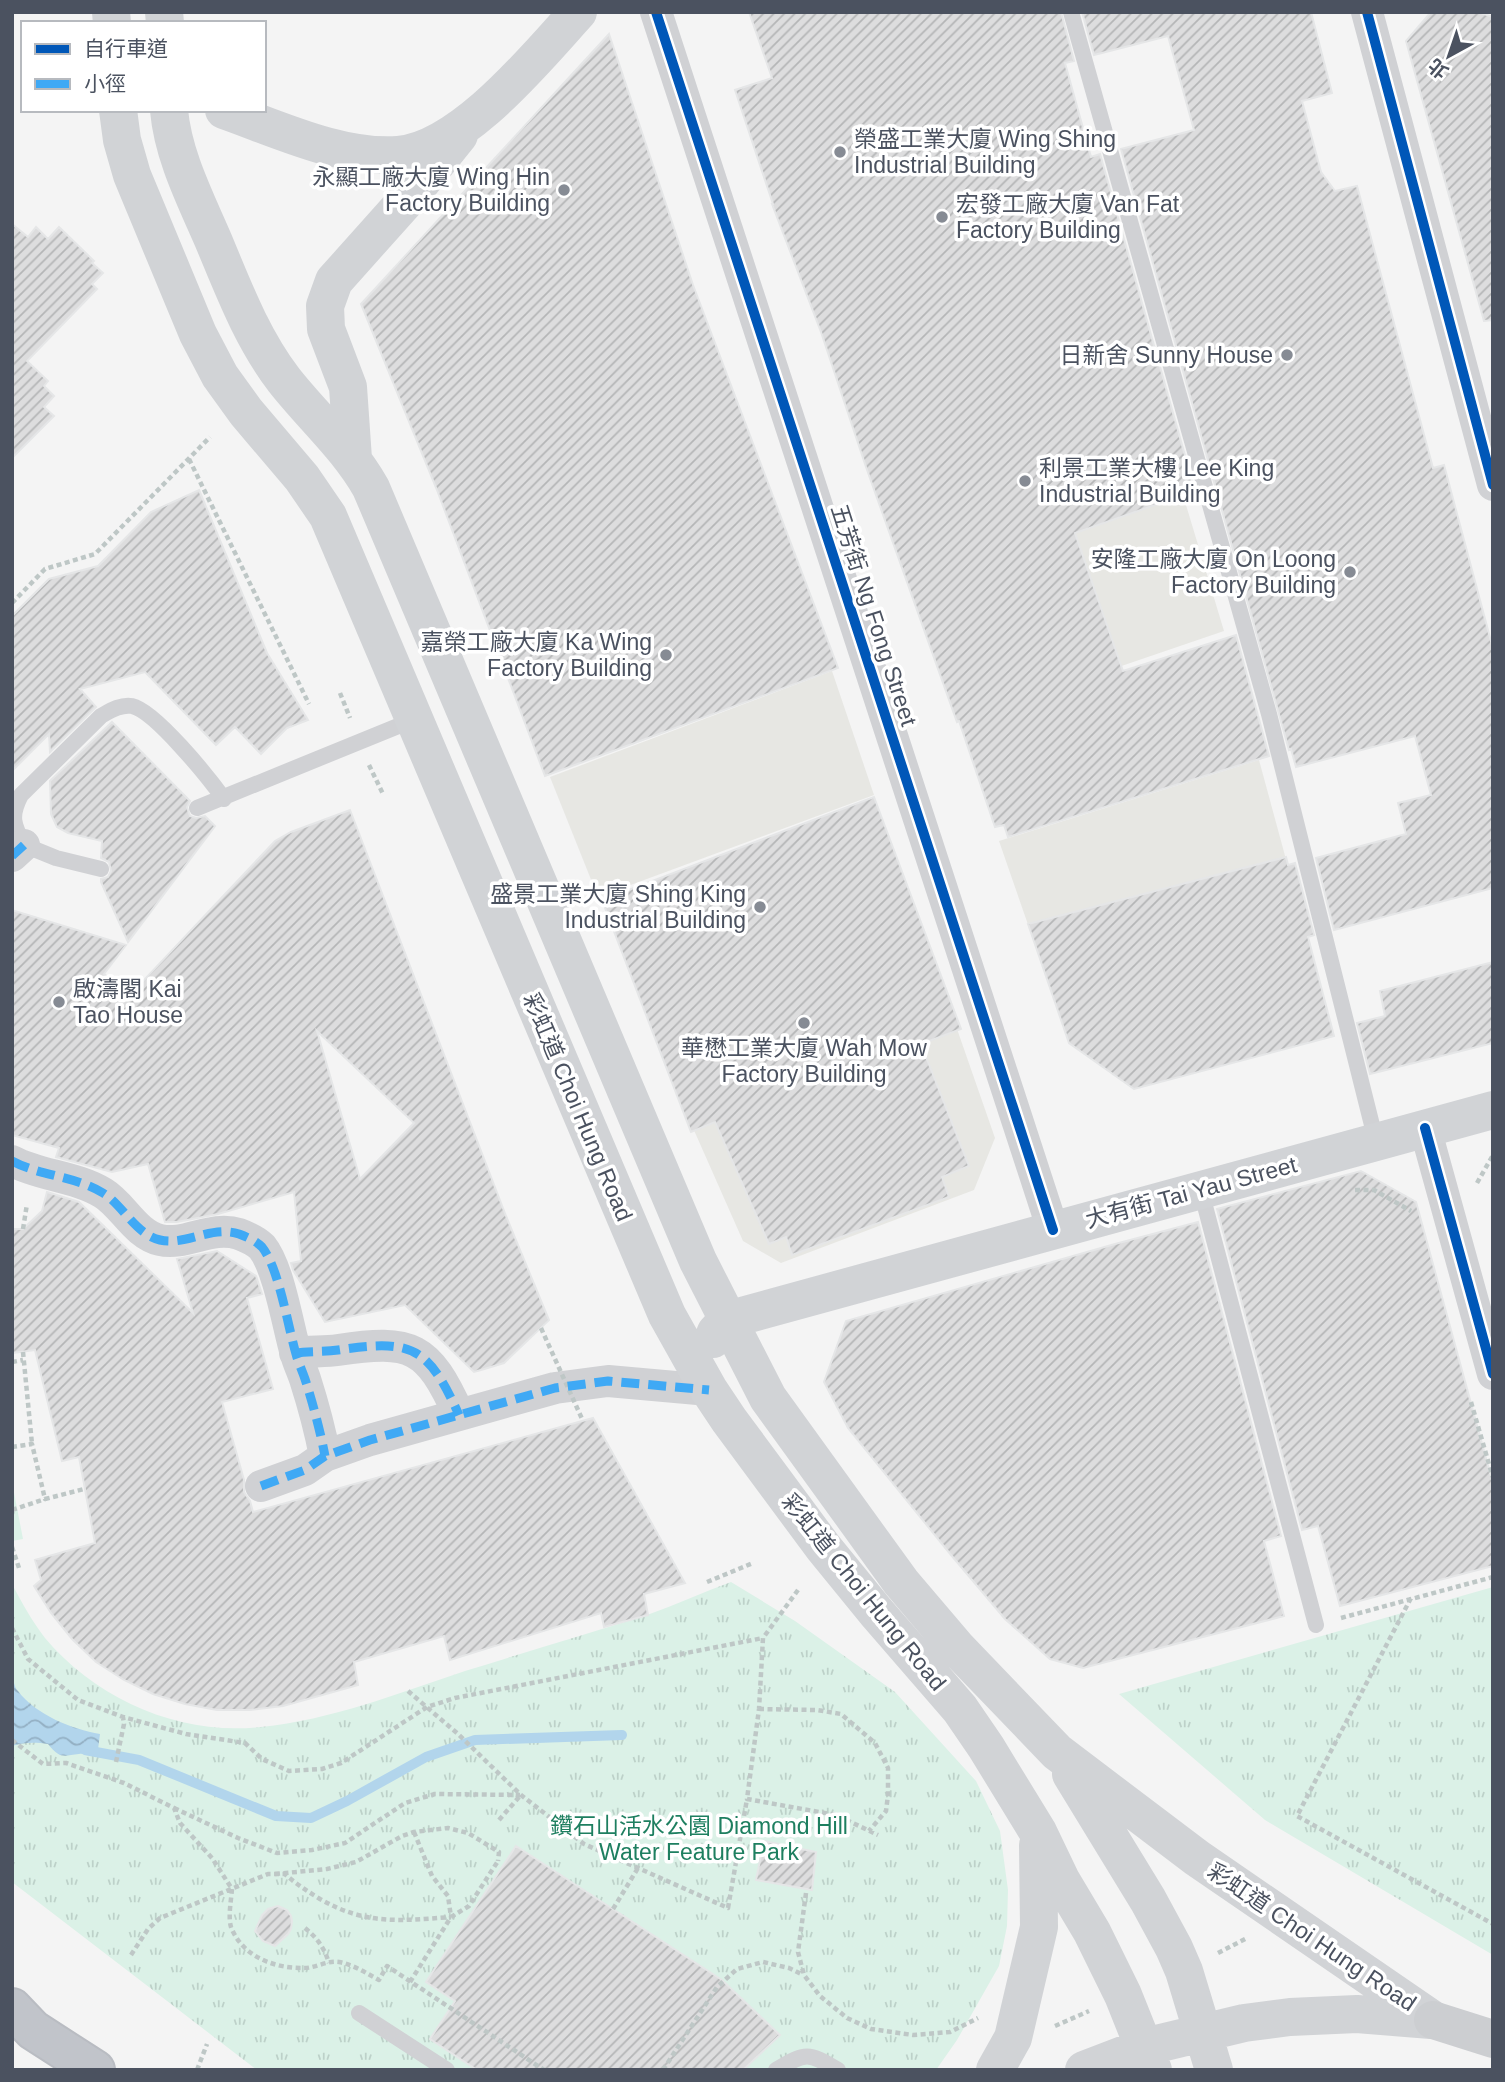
<svg xmlns="http://www.w3.org/2000/svg" width="1505" height="2082" font-family="Arial,'Noto Sans TC',sans-serif">
	<style>
		.commercial { fill: #e7e7e3 }
		.park { fill: url(#park-tufts) }
		.water { fill: url(#water-waves) }
		.lines { fill: none; stroke-linecap: round; stroke-linejoin: round }
		.stream { stroke: #b2d5ec; stroke-width: 10 }
		.building { fill: url(#building-hatch); stroke: #e5e6e7; stroke-width: 2; fill-rule: evenodd }
		.highway-casing { stroke: #b9bcc2; stroke-width: 42 }
		.path { stroke: #bec7c6; stroke-width: 4.5; stroke-dasharray: 5 3.5; stroke-linecap: butt }
		.lane { stroke: #d0d1d4; stroke-width: 16 }
		.street { stroke: #d0d1d4; stroke-width: 32 }
		.secondary { stroke: #d1d3d6; stroke-width: 38 }
		.primary { stroke: #ccced1; stroke-width: 38 }
		.highway { stroke: #c1c4ca; stroke-width: 38 }
		.path-bridge { stroke: #bec7c6; stroke-width: 4.5; stroke-dasharray: 5 3.5; stroke-linecap: butt }
		.quiet { stroke: #3fa9f5; stroke-width: 9; stroke-dasharray: 18 9; stroke-linecap: butt }
		.cycleway-casing { stroke: #fff; stroke-width: 15 }
		.cycleway { stroke: #0057b8; stroke-width: 10 }
		.poi-dot { fill: #868b94; stroke: #fff; stroke-width: 2.5 }
		.labels { text-anchor: middle; dominant-baseline: central; stroke-width: 7; stroke-linejoin: round; paint-order: stroke }
		.poi-label { font-size: 23px; fill: #4b5260; stroke: #fff; text-anchor: end }
		.street-label { font-size: 23px; fill: #4b5260; stroke: #fff }
		.park-label { font-size: 23px; fill: #1e7f60; stroke: #fff }
	</style>
	<defs>
		<pattern id="park-tufts" width="24" height="20" patternUnits="userSpaceOnUse" patternTransform="scale(1.75)"><rect width="24" height="20" fill="#dbf1e7"/><path d="M3 7l-1-3M5 7V3M7 7l1-3M15 17l-1-3M17 17v-4M19 17l1-3" fill="none" stroke="#bdd1c9"/></pattern>
		<pattern id="water-waves" width="16" height="10" patternUnits="userSpaceOnUse" patternTransform="scale(1.75)"><rect width="16" height="10" fill="#b2d5ec"/><path d="M0 5q4-4 8 0t8 0" fill="none" stroke="#93afc3"/></pattern>
		<pattern id="building-hatch" width="6" height="6" patternUnits="userSpaceOnUse" patternTransform="scale(1.75)"><rect width="6" height="6" fill="#ddddde"/><path d="M-1 1l2-2M0 6l6-6M5 7l2-2" fill="none" stroke="#b5b6b7"/></pattern>
	</defs>
	<rect width="100%" height="100%" fill="#f4f4f4"/>
	<path class="commercial" d="M1183,495L1224,631L957,722L911,590Z
		M832,671L874,795L598,897L550,777Z
		M1259,760L1334,1036L1134,1089L1069,1043L999,841Z
		M957,1029L995,1138L974,1190L781,1263L743,1241L693,1128Z"/>
	<path class="park" d="M12,1482L23,1539L12,1541Z
		M731,1582L795,1621L895,1692L976,1781L1000,1831L1008,1890L1007,1926L999,1966L957,2040L936,2070H257L12,1882V1584C22,1603 32,1621 45,1638C97,1700 180,1736 261,1727C331,1720 399,1693 465,1671C526,1652 587,1634 647,1615C676,1605 703,1592 731,1582Z
		M1493,1587V1955L1265,1820L1119,1694Z"/>
	<path class="water" d="M12,1675C14,1681 14,1687 18,1691C36,1715 72,1729 100,1734L97,1757C92,1756 85,1753 79,1754C63,1756 60,1759 48,1744C35,1742 25,1742 12,1746Z"/>
	<g class="lines">
		<path class="stream" d="M85,1750L139,1760L276,1816L311,1818L347,1801L426,1757L475,1740L622,1735"/>
	</g>
	<path class="building" d="M749,12H1061L1074,61L1065,63L1091,157L1100,154L1195,491L1075,533L1123,671L1236,635L1269,756L1008,837L1004,825L995,827L959,721L957,722L866,467L821,332L772,204H773L735,90L772,78Z
		M1082,12H1311L1332,93L1302,101L1321,172L1335,191L1357,186L1433,468L1444,465L1493,649V888L1334,930L1316,858L1406,834L1398,803L1431,795L1415,736L1296,767L1291,749L1289,750L1121,149L1194,130L1168,36L1094,55Z
		M1431,12H1478L1493,17V320L1484,321L1406,41Z
		M609,34L693,285L838,668L545,776L437,490L361,304Z
		M12,224L28,237L36,227L48,239L59,227L94,261L92,263L103,273L92,284L97,289L27,361L48,381L44,386L54,396L44,407L54,416L12,458Z
		M199,490L267,653L308,720L287,728L261,754L235,727L216,745L145,672L80,689L96,707L50,752L49,734L12,771V616L49,579L98,566L151,512Z
		M112,722L190,801L187,807L190,816L196,818L205,816L215,826L128,942L101,882V879L108,877L111,871L109,862L101,858L102,841L68,833L57,827L51,814L50,781Z
		M874,797L961,1029L921,1044L969,1166L942,1177L949,1197L792,1255L786,1237L769,1244L715,1122L691,1132L602,900Z
		M350,810L506,1216L549,1320L504,1363L481,1370L474,1372L405,1305L325,1322L293,1270L291,1263L301,1261L294,1192L218,1214L177,1222H165L148,1164L112,1172L56,1157L59,1148L12,1135V910L126,945L104,974L130,995L275,841L291,832ZM317,1031L414,1123L360,1179Z
		M1286,857L1288,865L1295,863L1314,935L1308,937L1334,1036L1134,1089L1069,1043L1028,924Z
		M1493,962V1043L1370,1074L1357,1023L1385,1016L1380,991Z
		M1361,1171L1416,1202L1493,1484V1566L1340,1606L1318,1526L1302,1530L1217,1209Z
		M47,1192L79,1202L193,1313L177,1259L217,1251L256,1276L262,1294L247,1298L273,1389L222,1402L244,1480V1492L250,1501L253,1512L593,1418L685,1583L644,1594L648,1615L604,1627L601,1613L450,1660L444,1636L354,1662L358,1685L283,1706L250,1710H217L185,1704L153,1694L124,1680L96,1662L72,1639L51,1613L34,1586L41,1580L35,1560L95,1543L79,1457L62,1461L35,1350L12,1353V1229H23L42,1211Z
		M1198,1222L1281,1536L1264,1541L1284,1616L1083,1668L1050,1659L1005,1619L951,1555L848,1428L824,1382L846,1321L1115,1244Z
		M764,1841L816,1852L812,1890L756,1880Z
		M516,1846L722,1980L780,2035L743,2070H477L430,2039L455,2001L426,1982Z
		M278,1906L287,1910L291,1916L292,1921L291,1929L288,1934L275,1946L263,1941L255,1931L262,1915L268,1909Z"/>
	<g class="lines">
		<g class="highway-casing">
			<path id="highway" d="M12,2008L33,2030L95,2070"/>
		</g>
		<path class="path" d="M189,459L309,704
			M12,603L45,569L95,554L210,437
			M340,693L350,718
			M369,765L383,794
			M1477,1183L1493,1155
			M1355,1190H1374L1411,1211
			M23,1229L27,1204
			M23,1352L32,1444
			M12,1362L23,1360
			M1471,1402L1493,1478
			M12,1447L32,1444L45,1499L84,1489
			M12,1510L45,1499
			M12,1547L20,1571
			M707,1582L753,1563
			M798,1590L763,1638L759,1709L747,1799L836,1815L878,1835
			M1411,1598L1297,1816L1493,1924
			M1341,1618L1493,1577
			M12,1628L28,1659L78,1700L123,1717L186,1734L245,1743L262,1759L289,1771L322,1769L341,1763L427,1707L455,1698L763,1638
			M408,1691L458,1734L521,1795L584,1844L728,1908L747,1799
			M759,1709L817,1710L841,1714L875,1743L888,1768V1795L886,1811L869,1831
			M116,1762L124,1724L123,1717
			M174,1808L238,1838L277,1853L312,1850L345,1843L405,1803L435,1794L520,1795
			M499,1820L520,1796
			M232,1889C231,1901 228,1917 231,1927C242,1956 273,1968 302,1968C314,1969 327,1960 339,1962C354,1965 366,1973 379,1980L387,1966L544,2070
			M806,1893L798,1952L804,1975L820,1996L847,2018L871,2029L913,2035L950,2032L978,2018
			M613,1909L638,1868
			M305,1928C317,1938 324,1947 329,1963
			M1218,1953L1247,1938
			M131,1955L148,1929L160,1918L268,1874H285C296,1884 307,1891 320,1899C365,1925 401,1921 451,1917
			M410,1982L451,1917L469,1906L498,1861
			M1055,2026L1089,2011
			M197,2070L207,2044
			M663,2070L717,1987L737,1969L763,1962L789,1968L803,1975"/>
		<path class="lane" d="M1071,12L1269,714L1376,1141
			M197,808L413,720
			M101,869L56,858L24,845C13,824 10,816 21,795L101,716C110,711 121,704 132,706C155,711 209,778 224,799
			M1201,1191L1316,1625
			M359,2013L447,2070
			M776,2070C807,2052 807,2052 838,2070"/>
		<path class="street" d="M656,12L1053,1230
			M1367,12L1493,485
			M12,856L24,845
			M1425,1128L1493,1374
			M12,1161C40,1176 75,1176 103,1193C123,1205 135,1234 160,1240C186,1246 211,1225 239,1234C247,1237 256,1241 262,1247C279,1268 288,1327 296,1354C298,1362 302,1370 305,1379C313,1404 320,1430 325,1456
			M295,1353C310,1351 324,1352 338,1350C412,1339 428,1346 459,1415
			M261,1486L305,1470L325,1456L370,1440L555,1388L608,1381L709,1390"/>
		<path class="secondary" d="M111,12L112,23
			M164,12L165,23
			M118,110L122,140L132,175L198,334L220,376L246,412L302,478L328,516L667,1315L709,1390L729,1420L823,1547L876,1612L960,1709L986,1747L1038,1832L1061,1880L1092,1932L1123,1995L1153,2070
			M169,110C173,156 196,200 214,242C234,290 252,338 284,380C313,417 348,447 371,488L698,1261L768,1398L901,1582L958,1649L1057,1752L1197,1858L1433,2020
			M224,110C278,129 340,159 398,155C462,150 537,57 578,12
			M353,459L348,387L326,329L325,306L334,281L410,196L459,135
			M713,1339L716,1332L727,1320L1493,1110
			M1071,1774L1148,1900L1174,1948L1184,1971L1214,2070
			M995,2070L1013,2038L1039,1927L1038,1845
			M1084,2070L1144,2047L1244,2023L1290,2017L1357,2014L1431,2020"/>
		<path class="primary" d="M1433,2020L1493,2039"/>
		<use href="#highway" class="highway"/>
		<path class="path-bridge" d="M541,1328L583,1421
			M12,1740L43,1764L66,1763L124,1783L174,1808L180,1823L212,1858L232,1889
			M414,1832L432,1876L448,1896L451,1917
			M275,1874L327,1869L356,1862L402,1836L414,1832L448,1828L468,1833L499,1852L498,1861"/>
		<path class="quiet" d="M12,856L24,845
			M12,1161C40,1176 75,1176 103,1193C123,1205 135,1234 160,1240C186,1246 211,1225 239,1234C247,1237 256,1241 262,1247C279,1268 288,1327 296,1354C298,1362 302,1370 305,1379C313,1404 320,1430 325,1456
			M295,1353C310,1351 324,1352 338,1350C412,1339 428,1346 459,1415
			M261,1486L305,1470L325,1456L370,1440L555,1388L608,1381L709,1390"/>
		<g class="cycleway-casing">
			<path id="cycleway" d="M656,12L1053,1230
				M1367,12L1493,485
				M1425,1128L1493,1374"/>
		</g>
		<use href="#cycleway" class="cycleway"/>
	</g>
	<g class="poi-dot">
		<circle cx="840" cy="152" r="7"/>
		<circle cx="564" cy="190" r="7"/>
		<circle cx="942" cy="217" r="7"/>
		<circle cx="1287" cy="355" r="7"/>
		<circle cx="1025" cy="481" r="7"/>
		<circle cx="1350" cy="572" r="7"/>
		<circle cx="666" cy="655" r="7"/>
		<circle cx="760" cy="907" r="7"/>
		<circle cx="59" cy="1002" r="7"/>
		<circle cx="804" cy="1023" r="7"/>
	</g>
	<g class="labels">
		<g class="poi-label">
			<text x="854" y="139" text-anchor="start">榮盛工業大廈 Wing Shing<tspan x="854" dy="26">Industrial Building</tspan></text>
			<text x="550" y="177">永顯工廠大廈 Wing Hin<tspan x="550" dy="26">Factory Building</tspan></text>
			<text x="956" y="204" text-anchor="start">宏發工廠大廈 Van Fat<tspan x="956" dy="26">Factory Building</tspan></text>
			<text x="1273" y="355">日新舍 Sunny House</text>
			<text x="1039" y="468" text-anchor="start">利景工業大樓 Lee King<tspan x="1039" dy="26">Industrial Building</tspan></text>
			<text x="1336" y="559">安隆工廠大廈 On Loong<tspan x="1336" dy="26">Factory Building</tspan></text>
			<text x="652" y="642">嘉榮工廠大廈 Ka Wing<tspan x="652" dy="26">Factory Building</tspan></text>
			<text x="746" y="894">盛景工業大廈 Shing King<tspan x="746" dy="26">Industrial Building</tspan></text>
			<text x="73" y="989" text-anchor="start">啟濤閣 Kai<tspan x="73" dy="26">Tao House</tspan></text>
			<text x="804" y="1048" text-anchor="middle">華懋工業大廈 Wah Mow<tspan x="804" dy="26">Factory Building</tspan></text>
		</g>
		<g class="street-label">
			<text transform="translate(874 615) rotate(72)">五芳街 Ng Fong Street</text>
			<text transform="translate(578 1107) rotate(67)">彩虹道 Choi Hung Road</text>
			<text transform="translate(1191 1192) rotate(-15)">大有街 Tai Yau Street</text>
			<text transform="translate(864 1592) rotate(51)">彩虹道 Choi Hung Road</text>
			<text transform="translate(1312 1937) rotate(34)">彩虹道 Choi Hung Road</text>
		</g>
		<g class="park-label">
			<text x="699" y="1826">鑽石山活水公園 Diamond Hill<tspan x="699" dy="26">Water Feature Park</tspan></text>
		</g>
	</g>
	<rect width="1505" height="2082" fill="none" stroke="#4b5260" stroke-width="28"/>
	<rect x="21" y="21" width="245" height="91" fill="#ffffff" stroke="#b7babf" stroke-width="2"/>
	<rect x="35" y="44" width="35" height="10" fill="#0057b8" stroke="#b7babf" stroke-width="2"/>
	<text x="84" y="56" font-size="21" fill="#4b5260">自行車道</text>
	<rect x="35" y="79" width="35" height="10" fill="#3fa9f5" stroke="#b7babf" stroke-width="2"/>
	<text x="84" y="91" font-size="21" fill="#4b5260">小徑</text>
	<g transform="translate(1449 56) rotate(220)" stroke="#ffffff" stroke-width="5" paint-order="stroke">
	<path d="M0-5L12 26L0 18L-12 26Z" fill="#4b5260"/>
	<text y="-10" font-size="19" font-weight="bold" text-anchor="middle" fill="#4b5260">北</text>
	</g>
</svg>
